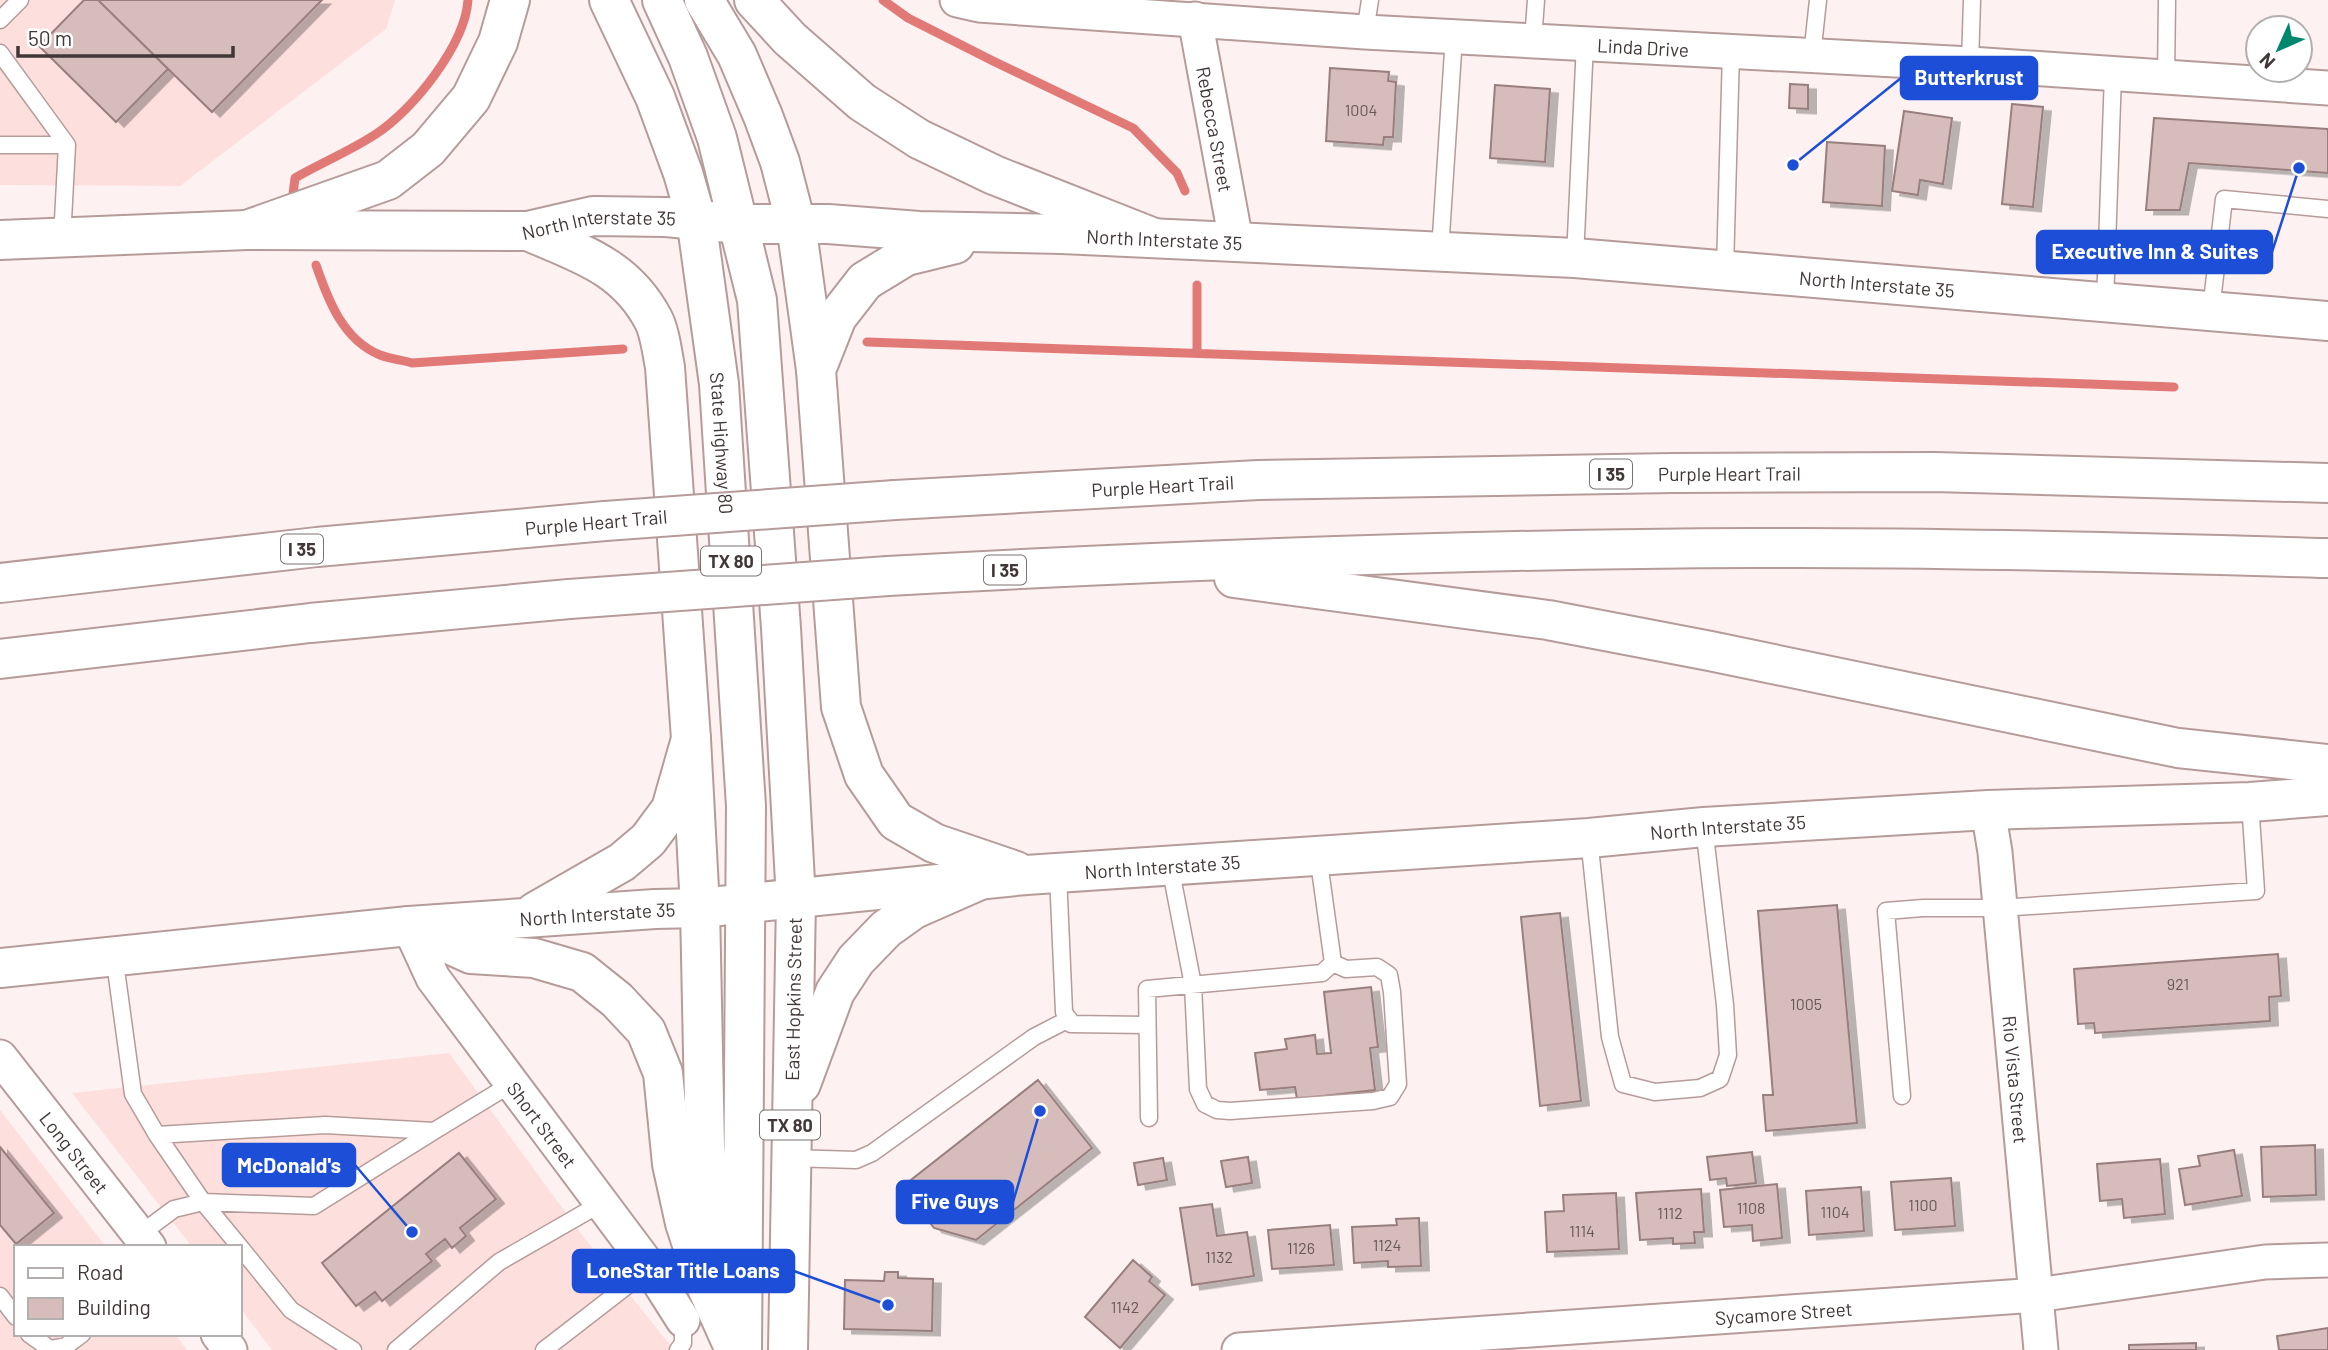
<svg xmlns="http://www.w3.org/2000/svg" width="2328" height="1350" font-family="Barlow,sans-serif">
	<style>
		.built { fill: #fde0de }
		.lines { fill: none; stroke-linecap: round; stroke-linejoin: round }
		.stream { stroke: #e17a77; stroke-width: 9 }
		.building { fill: #d6bcba; stroke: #987f7d; stroke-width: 2; filter: url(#shadow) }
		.lane-casing { stroke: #b59c9a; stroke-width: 19 }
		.street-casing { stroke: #b59c9a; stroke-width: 37 }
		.secondary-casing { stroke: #b59c9a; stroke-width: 42 }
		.primary-casing { stroke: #b59c9a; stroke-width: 42 }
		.highway-casing { stroke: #b59c9a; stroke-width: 42 }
		.lane { stroke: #fff; stroke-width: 16 }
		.street { stroke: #fff; stroke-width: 33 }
		.secondary { stroke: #fff; stroke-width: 38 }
		.primary { stroke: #fff; stroke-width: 38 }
		.highway { stroke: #fff; stroke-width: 38 }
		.highway-bridge-casing { stroke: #b59c9a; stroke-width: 42; stroke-linecap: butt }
		.highway-bridge { stroke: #fff; stroke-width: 38 }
		.labels { text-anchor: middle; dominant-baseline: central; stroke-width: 6; stroke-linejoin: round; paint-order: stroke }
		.number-label { font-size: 16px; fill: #675858 }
		.shield { fill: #fff; stroke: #7b7373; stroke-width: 2 }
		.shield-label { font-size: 18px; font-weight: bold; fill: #423737 }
		.street-label { font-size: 19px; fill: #423737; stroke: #fff }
		.leader { fill: none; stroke: #1d4ed8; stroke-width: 2.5 }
		.callout-dot { fill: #1d4ed8; stroke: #fff; stroke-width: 2.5 }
		.callout { fill: #1d4ed8; stroke: #1d4ed8; stroke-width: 2.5 }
		.callout-label { font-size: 21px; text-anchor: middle; font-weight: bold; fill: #fff }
	</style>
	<defs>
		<filter id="shadow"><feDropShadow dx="8" dy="4.5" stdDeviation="0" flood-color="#0004"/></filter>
	</defs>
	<rect width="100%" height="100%" fill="#fdf2f1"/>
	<path class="built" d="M0,0H395L386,29L180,186L0,185Z
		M449,1053L582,1235L674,1350H272L240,1308V1247H192L72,1093Z
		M0,1110L106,1247H16V1334H175L187,1350H0Z"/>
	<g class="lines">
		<path class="stream" d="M883,0L908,18L993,61L1133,128L1177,173L1185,191
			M293,194L295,178C321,163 350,151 376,134C413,110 465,45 468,0
			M316,265C328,300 343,340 380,355C390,359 402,360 412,363L623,349
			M1197,285V353
			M867,342L2174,387"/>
	</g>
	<path class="building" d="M84,0H98L168,69L116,122L39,46Z
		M98,0H322L212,112Z
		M1330,68L1389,72L1388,81L1396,82L1393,137H1384L1383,145L1326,141Z
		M1790,84L1808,85V109L1789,108Z
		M1495,85L1550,89L1545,162L1490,158Z
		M2012,104L2043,107L2033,207L2002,204Z
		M1904,111L1952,118L1943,184L1920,180L1918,195L1892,191Z
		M2154,118L2328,129V173L2189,163L2180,210H2146Z
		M1827,142L1885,146L1882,206L1823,202Z
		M1837,905L1857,1123L1766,1131L1763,1095H1773L1758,911Z
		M1560,913L1581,1101L1540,1106L1521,917Z
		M2278,954L2281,996L2269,997L2270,1021L2095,1033L2094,1023L2078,1024L2074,969Z
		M1371,987L1378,1047L1370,1048L1375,1090L1297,1099L1295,1087L1260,1090L1255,1053L1287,1049L1285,1039L1315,1035L1317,1054L1331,1053L1324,992Z
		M1038,1080L1092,1148L976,1240L934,1228L902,1187Z
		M2315,1145L2316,1195L2263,1197L2261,1147Z
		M0,1147L54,1213L16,1244L0,1225Z
		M2234,1150L2242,1196L2185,1205L2179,1169L2200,1166L2198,1156Z
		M1752,1152L1756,1183L1727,1186L1726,1178L1710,1180L1707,1157Z
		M459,1153L496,1199L460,1228L466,1236L452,1248L445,1239L426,1254L432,1261L382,1301L375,1292L356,1306L322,1263Z
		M1248,1157L1252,1183L1226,1187L1221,1161Z
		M1163,1158L1167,1180L1138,1185L1134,1163Z
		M2160,1159L2165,1214L2124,1218L2122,1199L2100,1201L2097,1164Z
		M1951,1178L1955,1226L1895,1230L1891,1182Z
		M1777,1184L1782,1238L1753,1241L1752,1225L1724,1227L1720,1190Z
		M1861,1187L1864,1231L1809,1235L1806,1191Z
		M1701,1189L1704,1232H1694L1695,1243L1673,1244V1238L1640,1240L1636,1193Z
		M1616,1193L1619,1249L1547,1252L1545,1212L1564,1211L1563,1195Z
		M1212,1204L1217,1236L1247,1232L1254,1276L1192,1285L1180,1208Z
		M1419,1218L1421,1266L1388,1267V1261L1354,1263L1352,1227L1397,1225L1396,1219Z
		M1330,1225L1334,1265L1272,1269L1268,1230Z
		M1133,1260L1152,1277L1149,1281L1165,1295L1120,1348L1085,1317Z
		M885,1272H898V1278L933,1279L932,1331L844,1329L845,1280L884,1281Z
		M2328,1328V1350H2279L2277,1336Z
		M2196,1343V1350H2129V1345Z"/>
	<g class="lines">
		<g class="lane-casing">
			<path id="lane" d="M0,20L20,0
				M1365,32L1370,0
				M1533,41L1536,0
				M0,53L67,145L62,239
				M1812,56L1818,0
				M1970,64L1972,0
				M2166,77L2167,0
				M0,145H67
				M1440,251L1454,36
				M1575,258L1585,43
				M1725,269L1731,52
				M2105,303L2113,74
				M2211,310L2224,199L2328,209
				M1589,838L1610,1037L1623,1084L1655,1092L1700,1088L1720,1079L1728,1055L1725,1005L1704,827
				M1170,866L1193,985L1198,1089L1205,1104L1217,1110L1230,1111L1373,1101L1390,1097L1398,1084L1392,992L1389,975L1377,967L1346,969L1333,963L1318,855
				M1058,874L1064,1012L1071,1024L1147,1025
				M114,955L133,1094L157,1135L203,1202L240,1247
				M1902,1096L1886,911L1923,908H2000L2256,891L2250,802
				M1149,1118L1147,989L1322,973L1333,963
				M157,1135L325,1125L434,1131L511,1084
				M790,1158L856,1160L872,1153L1034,1037L1069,1019
				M139,1235L174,1209L203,1202L314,1206L434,1131
				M240,1247L291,1310L353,1350
				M0,1296L16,1317
				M29,1334L50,1349L66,1346L82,1334
				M396,1350L499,1262L600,1204
				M544,1350L650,1268
				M678,1350L683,1343V1320"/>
		</g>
		<g class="street-casing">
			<g id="street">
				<path id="s1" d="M957,0L979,5L1365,32L1970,64L2328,88"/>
				<path id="s2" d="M1195,19L1236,241"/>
				<path id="s3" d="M1988,810L1995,852L2041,1350"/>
				<path id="s4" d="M409,926L433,978L650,1268L683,1320"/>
				<path id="s5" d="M0,1057L149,1247"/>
				<path d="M218,1334L230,1350"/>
				<path id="s6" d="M1239,1350L2037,1295L2265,1262L2328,1260"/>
			</g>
		</g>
		<g class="secondary-casing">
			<g id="secondary">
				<path d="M528,231C579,253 625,266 653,319C660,332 662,352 665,367L691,739L671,809L648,840L622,862L535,912"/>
				<path id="s7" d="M0,240L247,230L528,231L593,216L666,217L740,224H828L919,231L1062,234L1575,258L2328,321"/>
				<path d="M955,244L906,256L865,281L837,317L816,370L841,707L864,775L896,821L934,843L1016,871"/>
				<path id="s8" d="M0,968L409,926L655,909L700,908L1026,875L1589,838L1704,827L1988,810L2250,802L2328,796"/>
			</g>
		</g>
		<g class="primary-casing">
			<g id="primary">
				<path id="s9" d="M609,0L655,97L683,173L696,218L719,384L746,806L742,1350"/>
				<path d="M662,0L688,57L717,138L757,300L781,628L796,900L788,1350"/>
				<path d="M704,0L737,55L763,116L780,162L796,224L816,370"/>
				<path d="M754,0L790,39L862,102L919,139L994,175L1154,238"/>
				<path d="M247,230L388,180L428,149L471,98L498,42L510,0"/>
				<path d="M691,739L700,908L705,1148C710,1191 718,1214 736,1253"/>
				<path d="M409,926L471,954L534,958L582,972L617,1000L646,1031L663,1073L672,1164L685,1223L704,1281L735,1350"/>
				<path d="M801,1084L835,992L856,960L886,929L914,909L980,880"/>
			</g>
		</g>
		<g class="highway-casing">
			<g id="highway">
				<path id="s10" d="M895,500L1258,480L1673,473L1934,472L2328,483"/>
				<path d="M888,576C1177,560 1467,549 1756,548C1947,547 2137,553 2328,558"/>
				<path d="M1234,578L1548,620L1710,651L2178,748L2328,764"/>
				<path d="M0,583L317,547L605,521"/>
				<path d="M0,659L310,623L569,599"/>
			</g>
		</g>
		<use href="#lane" class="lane"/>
		<use href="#street" class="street"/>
		<use href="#secondary" class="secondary"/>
		<use href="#primary" class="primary"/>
		<use href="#highway" class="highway"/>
		<g class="highway-bridge-casing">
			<path id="highway-bridge" d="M605,521L895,500
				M569,599L888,576"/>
		</g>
		<use href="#highway-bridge" class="highway-bridge"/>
	</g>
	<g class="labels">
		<g class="number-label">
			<text x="1361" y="109">1004</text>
			<text x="2178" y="983">921</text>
			<text x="1806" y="1003">1005</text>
			<text x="1923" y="1204">1100</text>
			<text x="1751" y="1207">1108</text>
			<text x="1835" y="1211">1104</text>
			<text x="1670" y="1212">1112</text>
			<text x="1582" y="1230">1114</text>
			<text x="1387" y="1244">1124</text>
			<text x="1301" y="1247">1126</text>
			<text x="1219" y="1256">1132</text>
			<text x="1125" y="1306">1142</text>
		</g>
		<g class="shield">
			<rect x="1590" y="459.5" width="42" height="29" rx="5"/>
			<rect x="281" y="534.5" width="42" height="29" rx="5"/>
			<rect x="701" y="546.5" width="60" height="29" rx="5"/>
			<rect x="984" y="555.5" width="42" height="29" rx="5"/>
			<rect x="760" y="1110.5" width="60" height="29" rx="5"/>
		</g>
		<g class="shield-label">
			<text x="1611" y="474">I 35</text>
			<text x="302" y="549">I 35</text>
			<text x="731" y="561">TX 80</text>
			<text x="1005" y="570">I 35</text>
			<text x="790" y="1125">TX 80</text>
		</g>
		<g class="street-label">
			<text stroke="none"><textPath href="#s1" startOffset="688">Linda Drive</textPath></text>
			<text stroke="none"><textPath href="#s2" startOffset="112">Rebecca Street</textPath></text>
			<text stroke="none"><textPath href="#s7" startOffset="600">North Interstate 35</textPath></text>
			<text stroke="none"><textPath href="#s7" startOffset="1167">North Interstate 35</textPath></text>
			<text stroke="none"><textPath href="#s7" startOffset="1881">North Interstate 35</textPath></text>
			<text stroke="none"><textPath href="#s9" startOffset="462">State Highway 80</textPath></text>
			<text stroke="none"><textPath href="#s10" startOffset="835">Purple Heart Trail</textPath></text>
			<text stroke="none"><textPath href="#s10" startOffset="268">Purple Heart Trail</textPath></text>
			<text transform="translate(596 522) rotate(-5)">Purple Heart Trail</text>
			<text stroke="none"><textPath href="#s8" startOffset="1734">North Interstate 35</textPath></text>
			<text stroke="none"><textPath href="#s8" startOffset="1167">North Interstate 35</textPath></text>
			<text stroke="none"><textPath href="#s8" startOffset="600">North Interstate 35</textPath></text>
			<text transform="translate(793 999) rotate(-89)">East Hopkins Street</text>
			<text stroke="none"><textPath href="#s3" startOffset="271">Rio Vista Street</textPath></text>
			<text stroke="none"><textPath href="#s4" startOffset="240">Short Street</textPath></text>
			<text stroke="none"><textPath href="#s5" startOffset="121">Long Street</textPath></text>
			<text stroke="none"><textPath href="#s6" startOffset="546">Sycamore Street</textPath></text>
		</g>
	</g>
	<path class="leader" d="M1793 165L1901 78M2299 168L2272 252M412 1232L355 1165M1040 1111L1013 1202M888 1305L794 1271"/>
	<g class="callout-dot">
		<circle cx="1793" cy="165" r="7"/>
		<circle cx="2299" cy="168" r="7"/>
		<circle cx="412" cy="1232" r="7"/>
		<circle cx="1040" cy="1111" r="7"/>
		<circle cx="888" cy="1305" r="7"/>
	</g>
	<g class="callout">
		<rect x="1901" y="57" width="136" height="42" rx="7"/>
		<rect x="2037" y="231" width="235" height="42" rx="7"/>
		<rect x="223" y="1144" width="132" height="42" rx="7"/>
		<rect x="897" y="1181" width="116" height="42" rx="7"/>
		<rect x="573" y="1250" width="221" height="42" rx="7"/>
	</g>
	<g class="callout-label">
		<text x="1969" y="85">Butterkrust</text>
		<text x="2155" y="259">Executive Inn &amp; Suites</text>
		<text x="289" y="1173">McDonald's</text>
		<text x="955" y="1209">Five Guys</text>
		<text x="683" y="1278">LoneStar Title Loans</text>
	</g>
	<rect x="14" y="1245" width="228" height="91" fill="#ffffff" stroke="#b3afaf" stroke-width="2"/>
	<rect x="28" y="1268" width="35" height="10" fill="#ffffff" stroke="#b3afaf" stroke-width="2"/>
	<text x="77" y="1280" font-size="21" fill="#423737">Road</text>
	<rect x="28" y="1298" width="35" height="21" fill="#d6bcba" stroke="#b3afaf" stroke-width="2"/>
	<text x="77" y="1315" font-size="21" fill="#423737">Building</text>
	<g transform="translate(2279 49) rotate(225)"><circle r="33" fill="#ffffff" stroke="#b3afaf" stroke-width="2"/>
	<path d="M0-5L12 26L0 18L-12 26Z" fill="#00886e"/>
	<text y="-10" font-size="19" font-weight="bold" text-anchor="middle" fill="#423737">N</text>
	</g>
	<path d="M18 46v10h215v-10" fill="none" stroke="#423737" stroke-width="3.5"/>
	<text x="28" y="46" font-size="21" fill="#423737" stroke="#ffffff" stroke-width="5" paint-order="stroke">50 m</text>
</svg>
